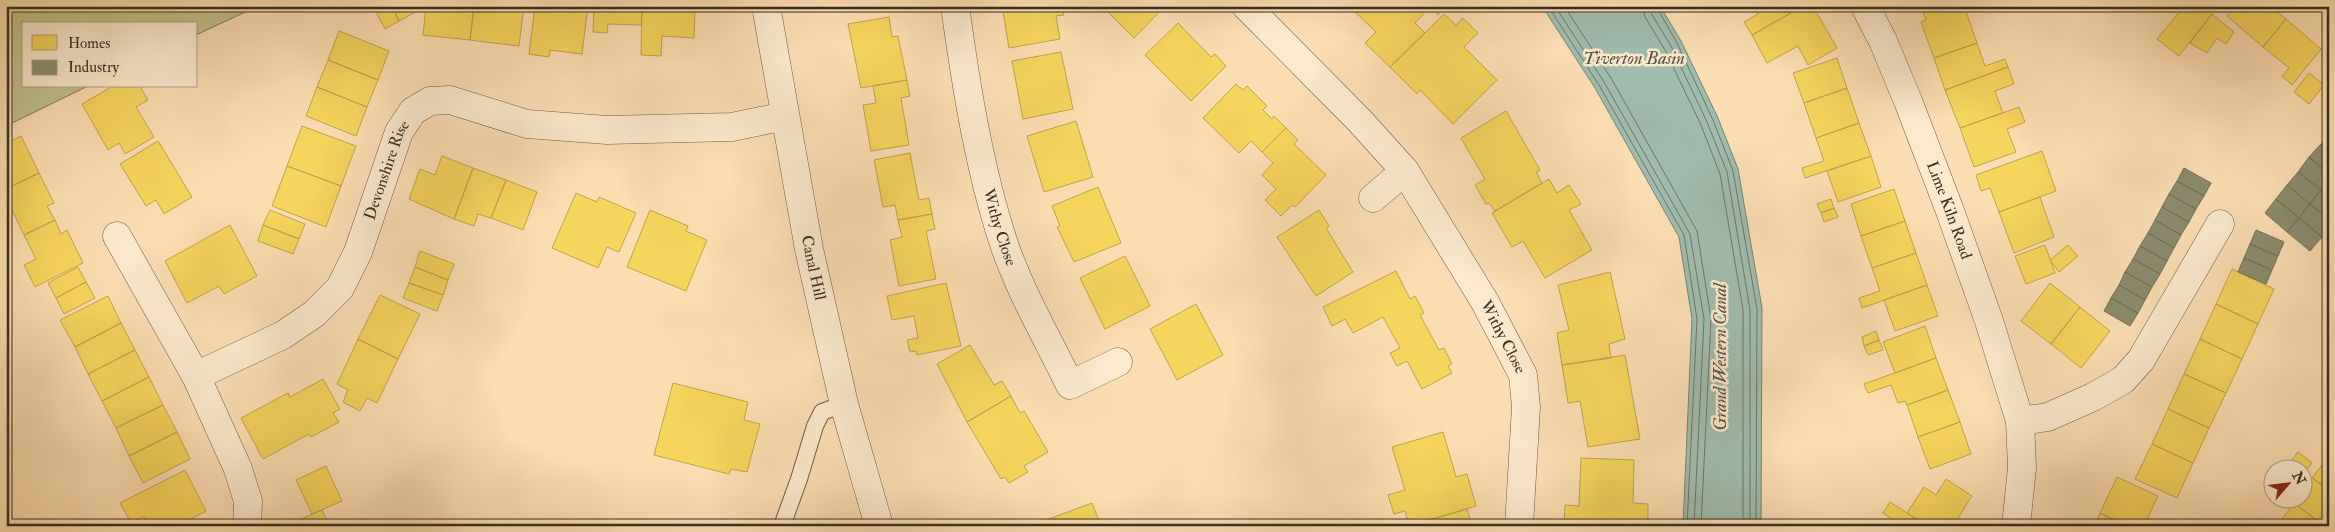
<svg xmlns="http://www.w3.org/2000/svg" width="2335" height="532" font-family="'IM FELL Double Pica',serif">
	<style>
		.green { fill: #c1c18b; stroke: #7c7856 }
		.water { fill: #9fbcad; stroke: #768375 }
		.homes { fill: #f6d55c; stroke: #bda34b }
		.industry { fill: #8c8c6e; stroke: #737057 }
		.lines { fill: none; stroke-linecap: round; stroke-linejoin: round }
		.shore { stroke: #6c7568; stroke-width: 1 }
		.service-casing { stroke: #695a46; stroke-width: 18 }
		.minor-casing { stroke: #695a46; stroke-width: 29 }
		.tertiary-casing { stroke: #695a46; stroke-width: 29 }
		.service { stroke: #fdeacd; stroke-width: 16 }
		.minor { stroke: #fdeacd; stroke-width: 28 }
		.tertiary { stroke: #fdeacd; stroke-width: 28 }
		.labels { text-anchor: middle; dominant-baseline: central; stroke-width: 5; stroke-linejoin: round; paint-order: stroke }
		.street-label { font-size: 16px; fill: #382e22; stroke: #fdeacd }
		.water-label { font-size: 18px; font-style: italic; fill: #525245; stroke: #fdeacd }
	</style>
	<rect width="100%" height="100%" fill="#fcdeb2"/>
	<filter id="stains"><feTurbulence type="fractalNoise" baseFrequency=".004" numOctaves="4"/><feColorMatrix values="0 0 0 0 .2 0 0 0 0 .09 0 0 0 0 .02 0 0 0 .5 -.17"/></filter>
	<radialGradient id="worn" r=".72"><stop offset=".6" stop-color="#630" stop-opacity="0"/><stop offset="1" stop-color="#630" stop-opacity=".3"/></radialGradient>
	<path class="green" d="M6,6H258L196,35V24H24V86H88L6,126Z"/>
	<path class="water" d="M1542,6H1660L1681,41L1718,118L1738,169L1762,308L1761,526H1683L1692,319L1679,237L1595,88Z"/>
	<path class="homes" d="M373,6H392L399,21L385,29Z
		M392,6H410L414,13L399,21Z
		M426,6H474L470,40L423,35Z
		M474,6H524L519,46L470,40Z
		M535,6H588L582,54L550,50L549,57L529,54Z
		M594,6H642L641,25L608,24L607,33L593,32Z
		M642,6H695L694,38L662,36L661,56L641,55Z
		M836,6H854L838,12Z
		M1002,6H1062L1064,15L1056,16L1060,39L1009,48Z
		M1102,6H1165L1134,38Z
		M1349,6H1447L1438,15L1430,7L1415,23L1425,33L1390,67L1365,43L1376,32Z
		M1753,6H1803L1752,35L1744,22L1758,14Z
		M1803,6H1813L1837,48L1808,65L1798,46L1767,63L1752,35Z
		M1921,6H1964L1977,43L1934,58L1921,22L1926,20Z
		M2178,6H2218L2179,56L2157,39L2180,11L2176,8Z
		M2235,6H2270L2286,19L2263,47L2227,16Z
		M1444,14L1456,25L1463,18L1478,33L1464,47L1497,80L1453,124L1420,90L1417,94L1390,67Z
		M2212,14L2234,32L2226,44L2217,38L2207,53L2190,43Z
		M889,17L892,37L898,36L907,80L861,88L848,24Z
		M2286,19L2321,49L2292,85L2282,76L2289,68L2263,47Z
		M1178,23L1211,57L1215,54L1226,66L1191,101L1145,55Z
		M339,31L389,51L378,80L328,60Z
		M1977,43L1985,66L2005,59L2008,67L1945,90L1934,58Z
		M1061,52L1073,109L1023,119L1012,61Z
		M1837,58L1847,88L1804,103L1793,73Z
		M328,60L378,80L367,107L317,87Z
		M2008,67L2014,84L1995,91L2003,113L1960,128L1945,90Z
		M2309,73L2324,85L2309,104L2294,92Z
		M907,80L910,96L901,98L909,145L871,151L863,105L876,103L873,86Z
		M1236,84L1243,90L1247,86L1267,106L1263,110L1272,119L1274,116L1286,128L1262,152L1251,141L1239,153L1203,118Z
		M113,86H140L148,100L136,107L154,137L125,154L119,143L108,150L82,104Z
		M317,87L367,107L356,136L306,116Z
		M1847,88L1859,123L1816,138L1804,103Z
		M2019,107L2025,122L2007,129L2016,152L1974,167L1960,128Z
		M1506,111L1540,170L1536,172L1542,183L1495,211L1489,203L1486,204L1475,185L1485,179L1461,138Z
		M1076,121L1093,177L1044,192L1027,136Z
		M1859,123L1871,156L1805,178L1802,168L1824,161L1816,138Z
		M302,126L356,146L341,186L287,166Z
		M1286,128L1298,140L1294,144L1326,175L1295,207L1292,205L1281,216L1265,200L1276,189L1262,175L1273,163L1262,152Z
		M21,136L39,173L6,189V144Z
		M158,141L192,197L164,214L156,200L146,206L120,164Z
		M2042,151L2056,191L1999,212L1990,188L1981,191L1976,175Z
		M910,153L919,200L929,198L932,214L898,220L895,205L883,207L874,160Z
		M442,156L473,168L454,219L409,199L420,169L435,175Z
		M1871,156L1881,187L1838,202L1827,171Z
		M287,166L341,186L326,227L272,206Z
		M473,168L506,180L491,218L478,214L474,226L454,219Z
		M39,173L54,203L47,206L55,220L24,235L12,210L6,213V189Z
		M1549,179L1557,193L1569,185L1581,204L1569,210L1592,250L1545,278L1523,241L1512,247L1492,213Z
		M506,180L537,192L523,230L491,218Z
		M1098,187L1121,243L1074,262L1057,227L1060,226L1052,206Z
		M1894,189L1905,221L1861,236L1851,204Z
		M576,193L597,202L599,197L636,213L619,252L607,247L598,268L552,248Z
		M2040,197L2054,237L2014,253L1999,212Z
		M1831,199L1834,208L1821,213L1817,204Z
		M1834,208L1838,217L1824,222L1821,213Z
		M270,210L305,224L299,239L263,225Z
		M650,210L688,226L686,231L707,240L686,291L627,267Z
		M1319,210L1329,226L1326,228L1353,272L1316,296L1277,237Z
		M932,214L935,229L926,231L936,279L899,286L890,240L902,237L898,220Z
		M55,220L61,234L67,230L83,263L35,287L24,265L36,259L24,235Z
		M1905,221L1916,253L1872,268L1861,236Z
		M230,225L257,276L224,294L219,286L187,303L165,261Z
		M263,225L299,239L293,254L258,241Z
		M2045,245L2055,273L2026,284L2015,256Z
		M2068,245L2078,256L2059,272L2050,260Z
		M420,251L454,264L448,280L415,267Z
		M1916,253L1927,285L1862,308L1859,298L1880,291L1872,268Z
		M1125,256L1150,306L1105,329L1080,278Z
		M78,267L86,282L56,298L48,283Z
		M415,267L448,280L443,295L409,283Z
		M2232,269L2274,289L2258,324L2216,304Z
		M1396,271L1410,299L1415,296L1424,313L1420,315L1439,350L1444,348L1452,364L1448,366L1452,373L1422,389L1407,361L1397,366L1390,353L1400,348L1383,317L1353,333L1345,319L1332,326L1323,307Z
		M1610,272L1625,339L1609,344L1611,358L1562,365L1557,333L1569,330L1558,285Z
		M86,282L95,298L64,314L56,298Z
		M409,283L443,295L437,311L403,298Z
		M946,283L961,346L917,355L916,351L910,352L907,340L918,338L914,316L892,320L887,296Z
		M2050,283L2080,307L2051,344L2021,321Z
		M1927,285L1938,316L1895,331L1884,300Z
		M380,295L420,314L398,359L358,339Z
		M108,296L121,323L75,347L60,320Z
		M1196,304L1223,355L1177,380L1150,329Z
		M2216,304L2258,324L2242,359L2200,339Z
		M2080,307L2110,331L2081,368L2051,344Z
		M121,323L135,350L88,374L75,347Z
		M1925,326L1936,358L1895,373L1883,342Z
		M1876,331L1879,340L1864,346L1862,337Z
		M358,339L398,359L377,403L367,398L360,411L343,402L348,390L337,384Z
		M2200,339L2242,359L2226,393L2184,374Z
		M1879,340L1883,350L1868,355L1864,346Z
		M970,345L994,385L1002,381L1011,396L967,422L937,364Z
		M135,350L149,377L102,401L88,374Z
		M1625,355L1640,439L1588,447L1580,401L1568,403L1562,365Z
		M1936,358L1948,390L1907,405L1905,401L1898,403L1891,385L1868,393L1864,384Z
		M2184,374L2226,393L2209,428L2168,409Z
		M149,377L163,405L116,428L102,401Z
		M323,379L340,409L333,413L339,422L311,437L309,434L263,459L241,418L288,393L290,397Z
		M673,383L748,402L744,420L760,424L747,472L731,469L729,474L654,455Z
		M1948,390L1960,422L1918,437L1907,405Z
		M1011,396L1020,413L1024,411L1048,452L1024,466L1028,472L1009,483L1005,477L1001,479L967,422Z
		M163,405L177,432L129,456L116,428Z
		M2168,409L2209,428L2193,463L2152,444Z
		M1960,422L1971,454L1930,469L1918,437Z
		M177,432L190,459L143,483L129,456Z
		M1443,432L1456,477L1467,474L1476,506L1409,526L1405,511L1394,514L1388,495L1405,490L1392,447Z
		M2152,444L2193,463L2177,498L2135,479Z
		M2298,452L2312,463L2304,474L2302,470L2290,463Z
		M2329,456V490L2312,478Z
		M1581,458L1634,460L1633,503L1648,504V521H1651V526H1564L1565,505L1579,506Z
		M2290,463L2299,470H2285Z
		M326,466L342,501L312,514L296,480Z
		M185,470L206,511L178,526H149L144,516L131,523L120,503Z
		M2117,477L2158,496L2144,526H2127L2100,513Z
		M2312,478L2329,490V526H2324L2294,503L2297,500H2302V491Z
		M1946,479L1972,496L1953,526H1926L1907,513L1924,487L1936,495Z
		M1890,502L1907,513L1926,526H1889L1893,520L1883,513Z
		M1092,503L1101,526H1039L1038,523Z
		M2294,503L2324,526H2277Z
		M1467,509L1472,526H1409Z
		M322,510L329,526H286L312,514Z
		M2100,513L2127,526H2095Z
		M2234,519L2244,526H2230Z"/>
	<path class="industry" d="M2329,134V150L2321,144Z
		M2321,144L2329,150V174L2309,157Z
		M2309,157L2329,174V181L2321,190L2298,172Z
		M2184,168L2211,183L2204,196L2177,181Z
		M2298,172L2321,190L2310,204L2287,185Z
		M2177,181L2204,196L2196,209L2169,194Z
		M2329,181V197L2321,190Z
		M2287,185L2310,204L2299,218L2276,199Z
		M2321,190L2329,197V219L2310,204Z
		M2169,194L2196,209L2189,222L2162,207Z
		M2276,199L2299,218L2287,232L2265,213Z
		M2310,204L2329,219V228L2322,237L2299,218Z
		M2162,207L2189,222L2181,235L2155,220Z
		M2299,218L2322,237L2310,251L2287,232Z
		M2155,220L2181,235L2174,248L2148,233Z
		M2256,230L2284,242L2278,256L2250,244Z
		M2148,233L2174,248L2167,261L2140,246Z
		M2250,244L2278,256L2272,270L2244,258Z
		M2140,246L2167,261L2160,274L2133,259Z
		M2244,258L2272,270L2266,284L2238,272Z
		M2133,259L2160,274L2152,287L2125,272Z
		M2125,272L2152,287L2145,300L2119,285Z
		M2119,285L2145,300L2138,313L2111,298Z
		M2111,298L2138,313L2130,326L2104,311Z"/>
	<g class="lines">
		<path class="shore" d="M1548,6L1599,85L1684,235L1697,319L1687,526
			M1555,6L1604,82L1690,234L1704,319L1694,526
			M1564,6L1611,78L1697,231L1711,319L1701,526
			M1642,6L1645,17L1665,50L1701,125L1720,174L1743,310V526
			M1650,6L1651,13L1671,46L1707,122L1727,172L1750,310V526
			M1656,6L1677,43L1713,120L1733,171L1757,309L1756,526"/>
		<g class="service-casing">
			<path id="service" d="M782,526L799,479L815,426L822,412L844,404"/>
		</g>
		<g class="minor-casing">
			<g id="minor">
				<path id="s1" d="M955,6C966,86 979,168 1004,244C1021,294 1048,339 1070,385L1118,362"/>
				<path id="s2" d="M1246,6L1360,121L1405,171L1485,302L1523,375L1526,407L1519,526"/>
				<path id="s3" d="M1865,6L1883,41L1908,101L1950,211L1989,321L2020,421L2022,468L2016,526"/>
				<path d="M1373,198L1405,171"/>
				<path d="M117,236L196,376"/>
				<path d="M2020,421L2048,417L2093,397L2123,380L2141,360L2220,224"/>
				<path id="s4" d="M247,526L248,501L238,469L196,376L283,335L314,314L340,288L358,252L399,132L413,111L430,101L450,100L527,124L607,130L732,127L785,116"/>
			</g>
		</g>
		<g class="tertiary-casing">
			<g id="tertiary">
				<path id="s5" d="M766,6L809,249L844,404L879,526"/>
			</g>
		</g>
		<use href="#service" class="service"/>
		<use href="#minor" class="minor"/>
		<use href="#tertiary" class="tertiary"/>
	</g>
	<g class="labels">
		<g class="street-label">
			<text stroke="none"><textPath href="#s4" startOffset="458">Devonshire Rise</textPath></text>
			<text stroke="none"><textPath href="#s3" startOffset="221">Lime Kiln Road</textPath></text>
			<text stroke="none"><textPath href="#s1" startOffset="226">Withy Close</textPath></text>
			<text stroke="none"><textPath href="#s5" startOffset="266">Canal Hill</textPath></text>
			<text stroke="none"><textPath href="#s2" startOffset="422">Withy Close</textPath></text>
		</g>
		<g class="water-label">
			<text x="1634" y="58">Tiverton Basin</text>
			<text transform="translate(1720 357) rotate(-90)">Grand Western Canal</text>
		</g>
	</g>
	<rect width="2335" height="532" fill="none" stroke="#fcdeb2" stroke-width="25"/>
	<rect x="8" y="8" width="2320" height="517" fill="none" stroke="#382e22" stroke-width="2.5"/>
	<rect x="12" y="12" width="2310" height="507" fill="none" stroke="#382e22"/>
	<rect x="22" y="22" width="175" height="65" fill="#fdeacd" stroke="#ae9f89"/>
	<rect x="32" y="35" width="25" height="15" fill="#f6d55c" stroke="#ae9f89"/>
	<text x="68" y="48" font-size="15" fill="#382e22">Homes</text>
	<rect x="32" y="60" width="25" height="15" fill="#8c8c6e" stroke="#ae9f89"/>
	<text x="68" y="72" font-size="15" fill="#382e22">Industry</text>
	<g transform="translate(2288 484) rotate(62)"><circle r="24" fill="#fdeacd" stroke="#ae9f89"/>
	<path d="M0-4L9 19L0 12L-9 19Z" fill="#8f2418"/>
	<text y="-8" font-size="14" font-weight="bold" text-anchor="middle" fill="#382e22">N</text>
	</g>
	<rect width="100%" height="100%" filter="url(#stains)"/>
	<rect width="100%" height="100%" fill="url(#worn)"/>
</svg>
